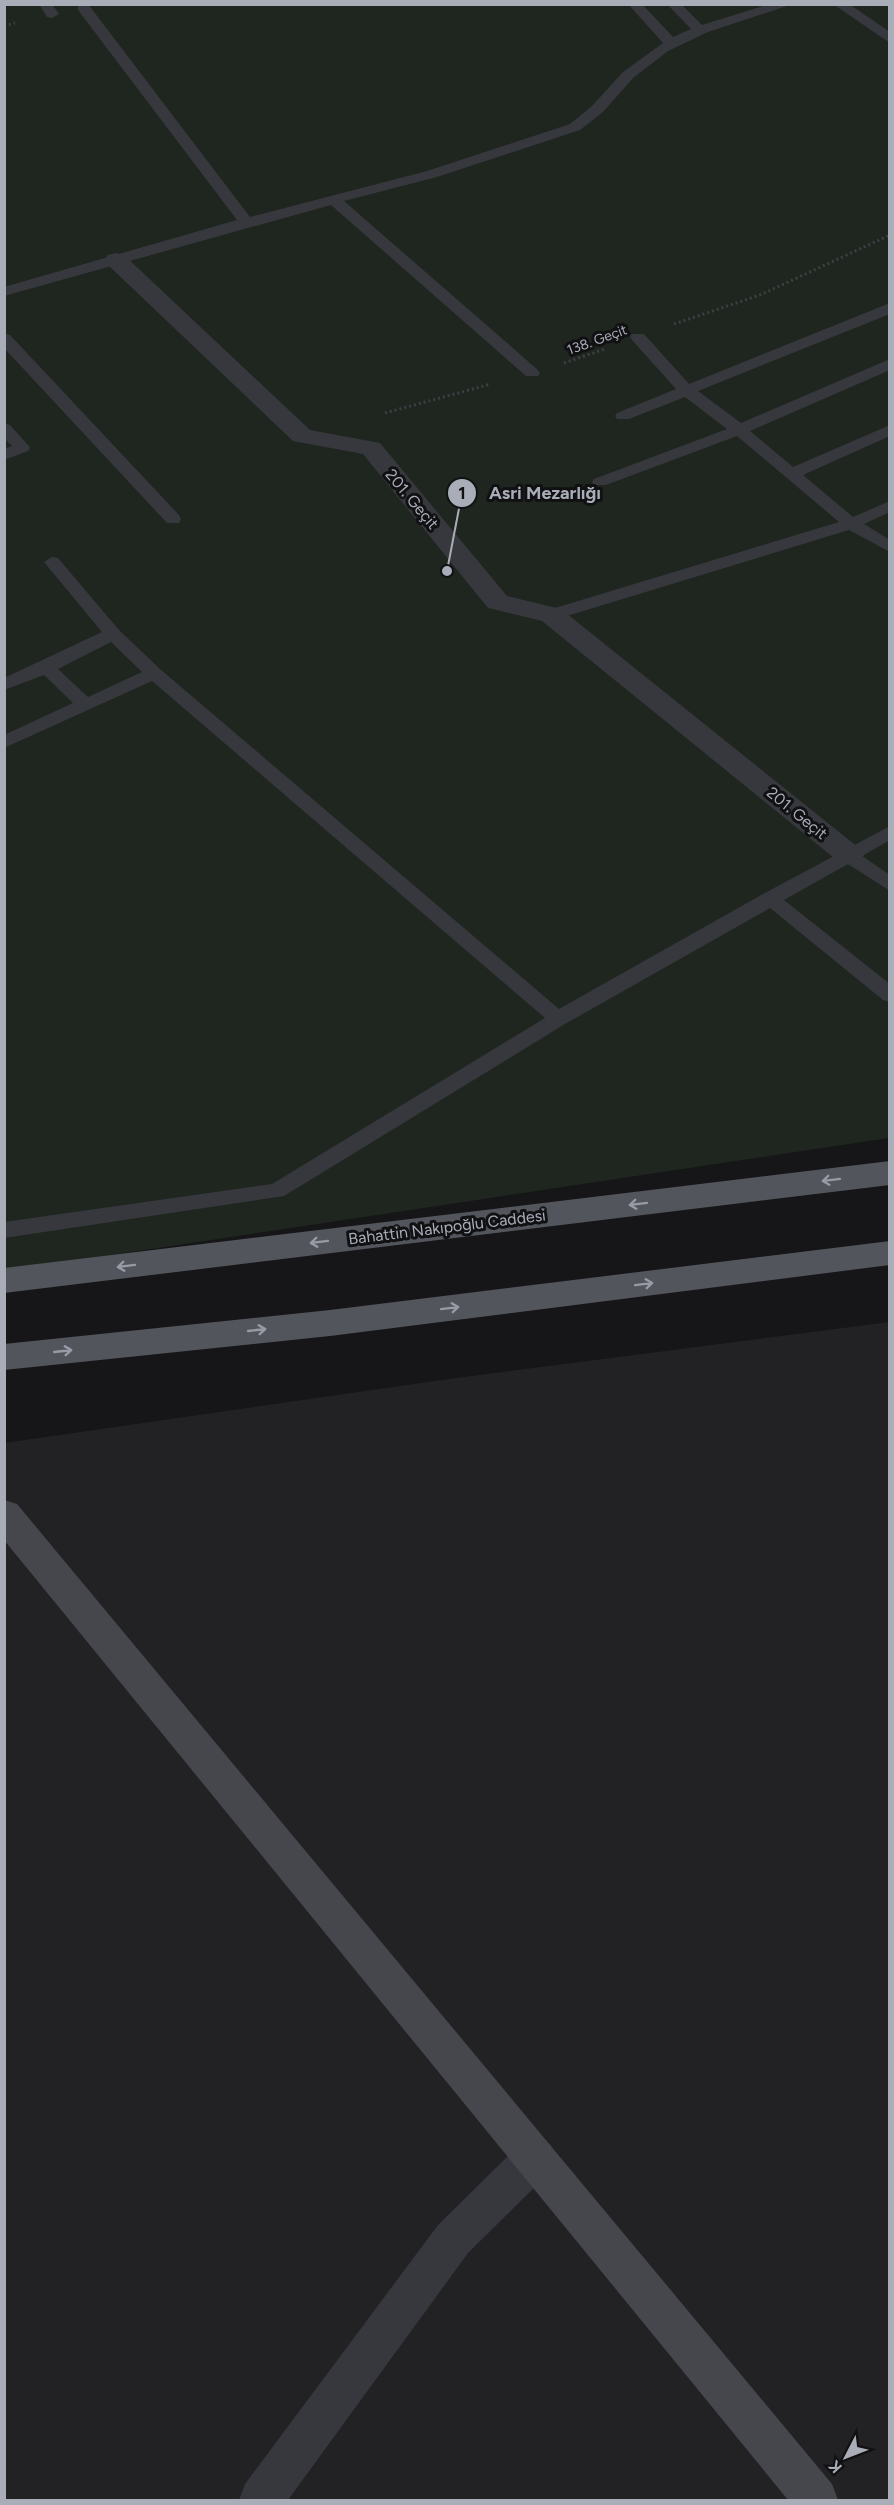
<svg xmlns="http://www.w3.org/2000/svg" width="894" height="2505" font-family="Figtree,sans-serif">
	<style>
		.built { fill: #222225 }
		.green { fill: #1e261f }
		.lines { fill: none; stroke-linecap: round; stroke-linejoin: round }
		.path { stroke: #3d3f44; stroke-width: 3; stroke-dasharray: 2 3; stroke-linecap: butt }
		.lane { fill: #37383d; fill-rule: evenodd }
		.street { fill: #37383d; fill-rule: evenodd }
		.secondary { fill: #45474d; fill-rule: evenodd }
		.primary { fill: #53555c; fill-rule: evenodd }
		.oneway { stroke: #979ba6 }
		.labels { text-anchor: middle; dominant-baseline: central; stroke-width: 6; stroke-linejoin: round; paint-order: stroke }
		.far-street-label { font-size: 14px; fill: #a8adb8; stroke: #111113 }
		.street-label { font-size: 16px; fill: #a8adb8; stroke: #111113 }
		.leader { fill: none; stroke: #a8adb8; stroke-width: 2 }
		.callout-dot { fill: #a8adb8; stroke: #111113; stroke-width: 2 }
		.mark-label { font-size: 18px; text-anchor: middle; font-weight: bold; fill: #111 }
		.callout-label { font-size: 18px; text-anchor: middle; font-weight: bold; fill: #a8adb8; stroke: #111113; stroke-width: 6; stroke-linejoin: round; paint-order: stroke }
	</style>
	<rect width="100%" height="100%" fill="#161618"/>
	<path class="built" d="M889,1322V2500H5L4,1443L449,1379Z"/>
	<path class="green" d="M5,5H889V1138L5,1271Z"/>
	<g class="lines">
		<path class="path" d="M4,26L15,23
			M674,324L760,295L890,235
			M564,363L605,349
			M385,413L491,384"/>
		<path class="lane" d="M39,4H52L59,14L52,18L47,17Z
			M78,4H88L250,217L427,171L570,124L592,106L623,72L663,43L628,4H642L673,37L691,29L667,4H681L702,25L770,4H793L708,32L668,51L633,78L603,112L580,130L437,177L344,201L538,370L540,373L538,376H526L331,205L4,296V287L237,220L78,10Z
			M833,4H849L890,32V43Z
			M890,303V314L698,391L741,423L890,359V370L750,431L793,467L890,425V436L803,475L853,517L890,501V512L864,524L890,540V552L849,530L557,619H545L542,615L545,611L839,522L737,436L606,485H594L592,482L594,479L727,429L685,397L629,419H617L615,416L617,413L676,389L632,340L630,337L632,334H644L689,384Z
			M4,333L10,335L179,515L181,519L179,523H167L4,348Z
			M4,423L10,425L28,445L30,448L28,451L4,460V449L12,446L4,438Z
			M52,557L58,558L119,630L160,669L559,1009L763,894L890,826V840L862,856L890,875V891L848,864L784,900L890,984V1002L883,1000L770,908L565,1024L284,1196L4,1238V1222L272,1184L545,1018L152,681L4,748V735L73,703L44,675L4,690V678L102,632L44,562ZM111,642L142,672L88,697L58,669Z"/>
		<path class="street" d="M116,253L124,255L310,430L380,443L507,596L561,609L859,848L864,855L859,862L849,865L839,862L542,621L488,608L363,454L293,441L108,265L104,260L108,255Z
			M535,2139L550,2144L556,2158L550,2172L468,2253L288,2500H239L245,2484L438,2225L520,2144Z"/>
		<path class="secondary" d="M4,1500L17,1504L832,2484L838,2500H788L4,1540Z"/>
		<path class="primary" d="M890,1161V1185L4,1293V1268Z
			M890,1241V1265L330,1336L4,1370V1344L330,1310Z"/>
	</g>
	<defs><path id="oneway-shaft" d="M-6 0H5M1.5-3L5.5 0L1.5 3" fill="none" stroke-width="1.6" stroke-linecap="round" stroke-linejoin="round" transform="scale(1.5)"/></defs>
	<g class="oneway">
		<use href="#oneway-shaft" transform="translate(831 1180) rotate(173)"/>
		<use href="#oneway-shaft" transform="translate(638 1204) rotate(173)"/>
		<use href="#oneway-shaft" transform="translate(319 1242) rotate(173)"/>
		<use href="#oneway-shaft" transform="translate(126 1266) rotate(173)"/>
		<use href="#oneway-shaft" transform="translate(644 1284) rotate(-7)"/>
		<use href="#oneway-shaft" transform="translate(450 1308) rotate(-7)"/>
		<use href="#oneway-shaft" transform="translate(257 1330) rotate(-6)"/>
		<use href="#oneway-shaft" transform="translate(63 1351) rotate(-6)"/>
	</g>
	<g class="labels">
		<g class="far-street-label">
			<text transform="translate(597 340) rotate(-20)">138. Geçit</text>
		</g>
		<g class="street-label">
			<text transform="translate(412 499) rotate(50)">201. Geçit</text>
			<text transform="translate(797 813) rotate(39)">201. Geçit</text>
			<text transform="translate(447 1227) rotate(-7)">Bahattin Nakıpoğlu Caddesi</text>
		</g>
	</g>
	<path class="leader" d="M447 571L462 493"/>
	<g class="callout-dot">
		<circle cx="447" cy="571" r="6"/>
		<circle cx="462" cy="493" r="15"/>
	</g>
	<g class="mark-label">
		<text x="462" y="499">1</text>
	</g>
	<g class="callout-label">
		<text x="545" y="499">Asri Mezarlığı</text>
	</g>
	<rect width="894" height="2505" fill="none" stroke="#a8adb8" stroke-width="12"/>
	<g transform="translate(846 2457) rotate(228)" stroke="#111113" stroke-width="4.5" paint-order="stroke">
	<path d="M0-4.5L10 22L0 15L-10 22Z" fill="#a8adb8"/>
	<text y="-9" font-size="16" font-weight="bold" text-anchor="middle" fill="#a8adb8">K</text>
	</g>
</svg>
